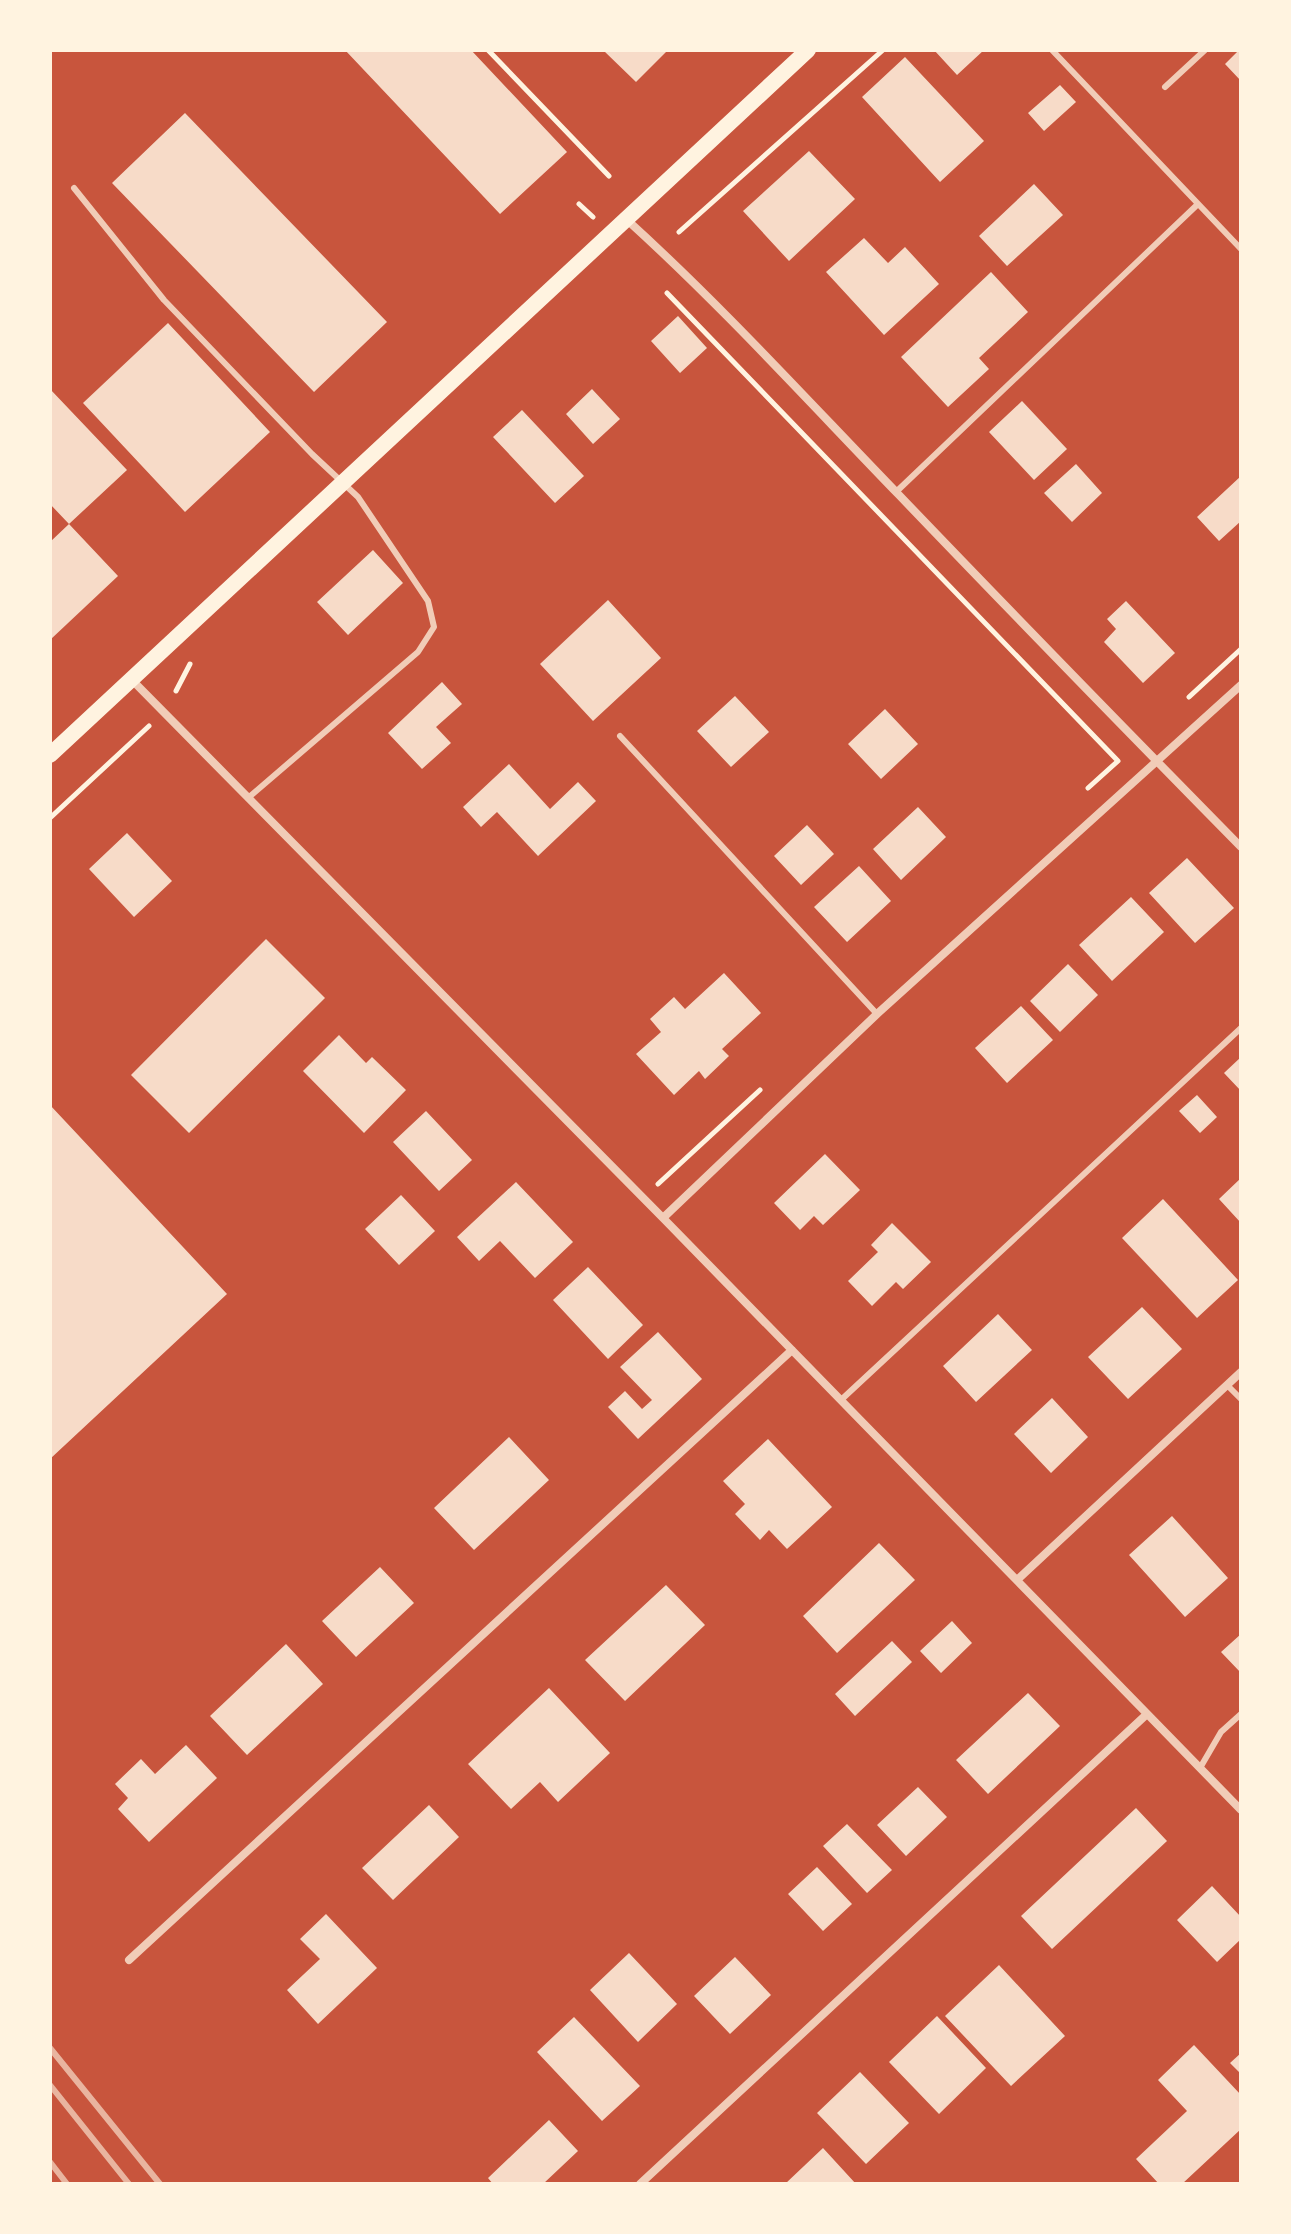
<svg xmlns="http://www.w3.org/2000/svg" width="1291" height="2234" font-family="Poppins,sans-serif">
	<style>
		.building { fill: #f7dbc8 }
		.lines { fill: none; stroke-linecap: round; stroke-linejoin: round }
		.path { stroke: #fff3e0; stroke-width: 5 }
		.service { stroke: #f1ccb7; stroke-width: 6 }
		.minor { stroke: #f1ccb7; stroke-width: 8 }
		.secondary { stroke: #fff3e0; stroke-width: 16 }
		.rail { stroke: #e9b49f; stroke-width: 6 }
	</style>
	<rect width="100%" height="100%" fill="#c8553d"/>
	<path class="building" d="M345,50H471L567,152L500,214Z
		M603,50H668L636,82Z
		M934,50H984L957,75Z
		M1239,50H1241V81L1225,64Z
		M905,57L984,141L940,182L862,97Z
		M1060,85L1076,102L1044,131L1028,113Z
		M185,113L387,322L314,392L112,183Z
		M809,151L855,199L789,261L743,211Z
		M1034,184L1063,215L1007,266L979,236Z
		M864,238L888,263L905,247L939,284L884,335L826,272Z
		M991,272L1028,312L979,358L989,369L948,407L901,357Z
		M678,316L707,348L680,373L651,341Z
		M168,323L270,432L185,512L83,403Z
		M50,389L127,470L69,524L118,576L50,640V542L69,524L50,504Z
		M592,389L620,419L593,444L566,414Z
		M1022,401L1067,449L1034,480L989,432Z
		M522,410L584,476L555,503L493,437Z
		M1076,464L1102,493L1072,522L1044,493Z
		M1241,476V521L1219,541L1197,517Z
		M373,550L403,583L348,635L317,602Z
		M608,600L661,658L593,721L540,664Z
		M1126,601L1175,653L1143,683L1104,642L1116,629L1107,619Z
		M442,682L462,704L436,727L451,743L422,769L388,733Z
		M735,696L769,732L731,767L697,731Z
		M885,709L918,744L881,779L848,744Z
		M509,764L550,809L578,782L596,801L538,856L497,812L481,827L463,807Z
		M918,807L946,837L901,880L873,849Z
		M807,825L834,854L801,885L774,856Z
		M127,833L172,881L134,917L89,869Z
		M1187,858L1234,908L1195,943L1149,893Z
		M859,866L891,901L847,942L814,907Z
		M1131,897L1164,932L1112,981L1079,945Z
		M266,939L325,998L189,1133L131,1075Z
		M1068,964L1098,995L1060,1032L1030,1001Z
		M724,973L761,1013L722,1049L729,1056L705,1079L699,1071L674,1095L636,1054L661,1032L650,1019L674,997L685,1009Z
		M1021,1006L1053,1040L1007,1083L975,1048Z
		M339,1035L366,1063L372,1057L406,1090L364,1133L303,1071Z
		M1241,1057V1091L1224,1073Z
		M1197,1095L1217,1117L1200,1133L1179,1111Z
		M50,1105L227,1294L50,1459Z
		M426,1111L472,1160L439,1191L393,1142Z
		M825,1154L860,1190L823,1225L814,1216L800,1230L774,1203Z
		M1241,1178V1223L1219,1199Z
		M516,1182L573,1242L535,1278L500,1241L479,1261L457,1237Z
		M401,1195L435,1231L399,1265L365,1229Z
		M1163,1199L1238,1280L1197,1318L1122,1238Z
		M892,1223L931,1262L903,1289L896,1282L872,1306L848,1281L878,1252L871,1245Z
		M588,1267L643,1325L608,1359L553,1300Z
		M1142,1307L1182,1349L1128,1399L1088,1357Z
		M998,1314L1032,1350L976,1402L943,1366Z
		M658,1332L702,1379L638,1439L608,1407L625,1391L642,1409L652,1400L620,1367Z
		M1052,1398L1088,1437L1051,1473L1014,1434Z
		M509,1437L549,1480L474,1550L434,1508Z
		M768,1439L832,1507L787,1549L769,1530L760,1540L735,1514L745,1504L723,1481Z
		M1172,1516L1228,1578L1185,1617L1129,1555Z
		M879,1543L915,1580L837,1653L803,1616Z
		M380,1567L414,1603L356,1657L322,1621Z
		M666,1585L705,1625L625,1701L585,1660Z
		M952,1621L972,1643L941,1673L920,1651Z
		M1241,1634V1673L1221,1652Z
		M892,1641L912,1662L855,1716L835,1694Z
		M286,1644L323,1684L247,1755L210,1716Z
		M549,1688L610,1753L558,1802L540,1782L511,1809L468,1764Z
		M1028,1693L1060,1726L988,1794L956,1760Z
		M186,1745L217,1778L149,1842L118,1809L128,1798L115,1784L141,1759L155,1774Z
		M918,1787L947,1817L906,1856L877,1825Z
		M429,1805L459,1837L393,1900L362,1868Z
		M1136,1808L1167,1841L1052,1949L1021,1916Z
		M847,1824L892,1870L867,1893L823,1846Z
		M817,1867L852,1904L823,1931L788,1894Z
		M1212,1886L1241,1917V1939L1217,1962L1177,1920Z
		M326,1914L377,1968L318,2024L287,1990L320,1959L300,1939Z
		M629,1953L677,2004L638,2042L590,1990Z
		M735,1957L771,1995L730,2034L694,1996Z
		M999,1965L1065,2036L1011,2086L945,2016Z
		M937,2016L986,2068L939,2114L889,2062Z
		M574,2017L640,2086L602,2121L537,2052Z
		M1194,2045L1241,2095V2129L1182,2184H1159L1136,2159L1187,2111L1158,2080Z
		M1241,2053V2074L1230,2063Z
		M860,2072L909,2123L866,2164L817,2113Z
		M549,2120L578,2151L543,2184H493L488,2178Z
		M823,2148L856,2184H785Z"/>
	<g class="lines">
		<path class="path" d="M488,50L609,176
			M579,204L593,217
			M679,232L883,50
			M667,293L1118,761L1088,788
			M176,691L190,664
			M1189,697L1241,649
			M50,818L149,726
			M658,1184L760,1090"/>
		<path class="service" d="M1052,50L1241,249
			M1165,87L1205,50
			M74,188L164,300L312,454L358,497L428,601L434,627L418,652L248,798
			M896,492L1198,204
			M620,736L877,1014
			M1227,1385L1241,1399
			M841,1400L1241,1028
			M1200,1768L1221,1732L1241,1714"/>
		<path class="minor" d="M626,219C722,306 809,402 899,495C1012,613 1126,730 1241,847
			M132,680L663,1218L1241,1810
			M663,1218L877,1014L1241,685
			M1017,1580L1241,1372
			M129,1960L792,1350
			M640,2184L1147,1714"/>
		<path class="secondary" d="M50,755L808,50"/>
		<path class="rail" d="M50,2048L160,2184
			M50,2085L129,2184
			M50,2162L67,2184"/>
	</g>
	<rect width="1291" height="2234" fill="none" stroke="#fff3e0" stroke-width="104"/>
</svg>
